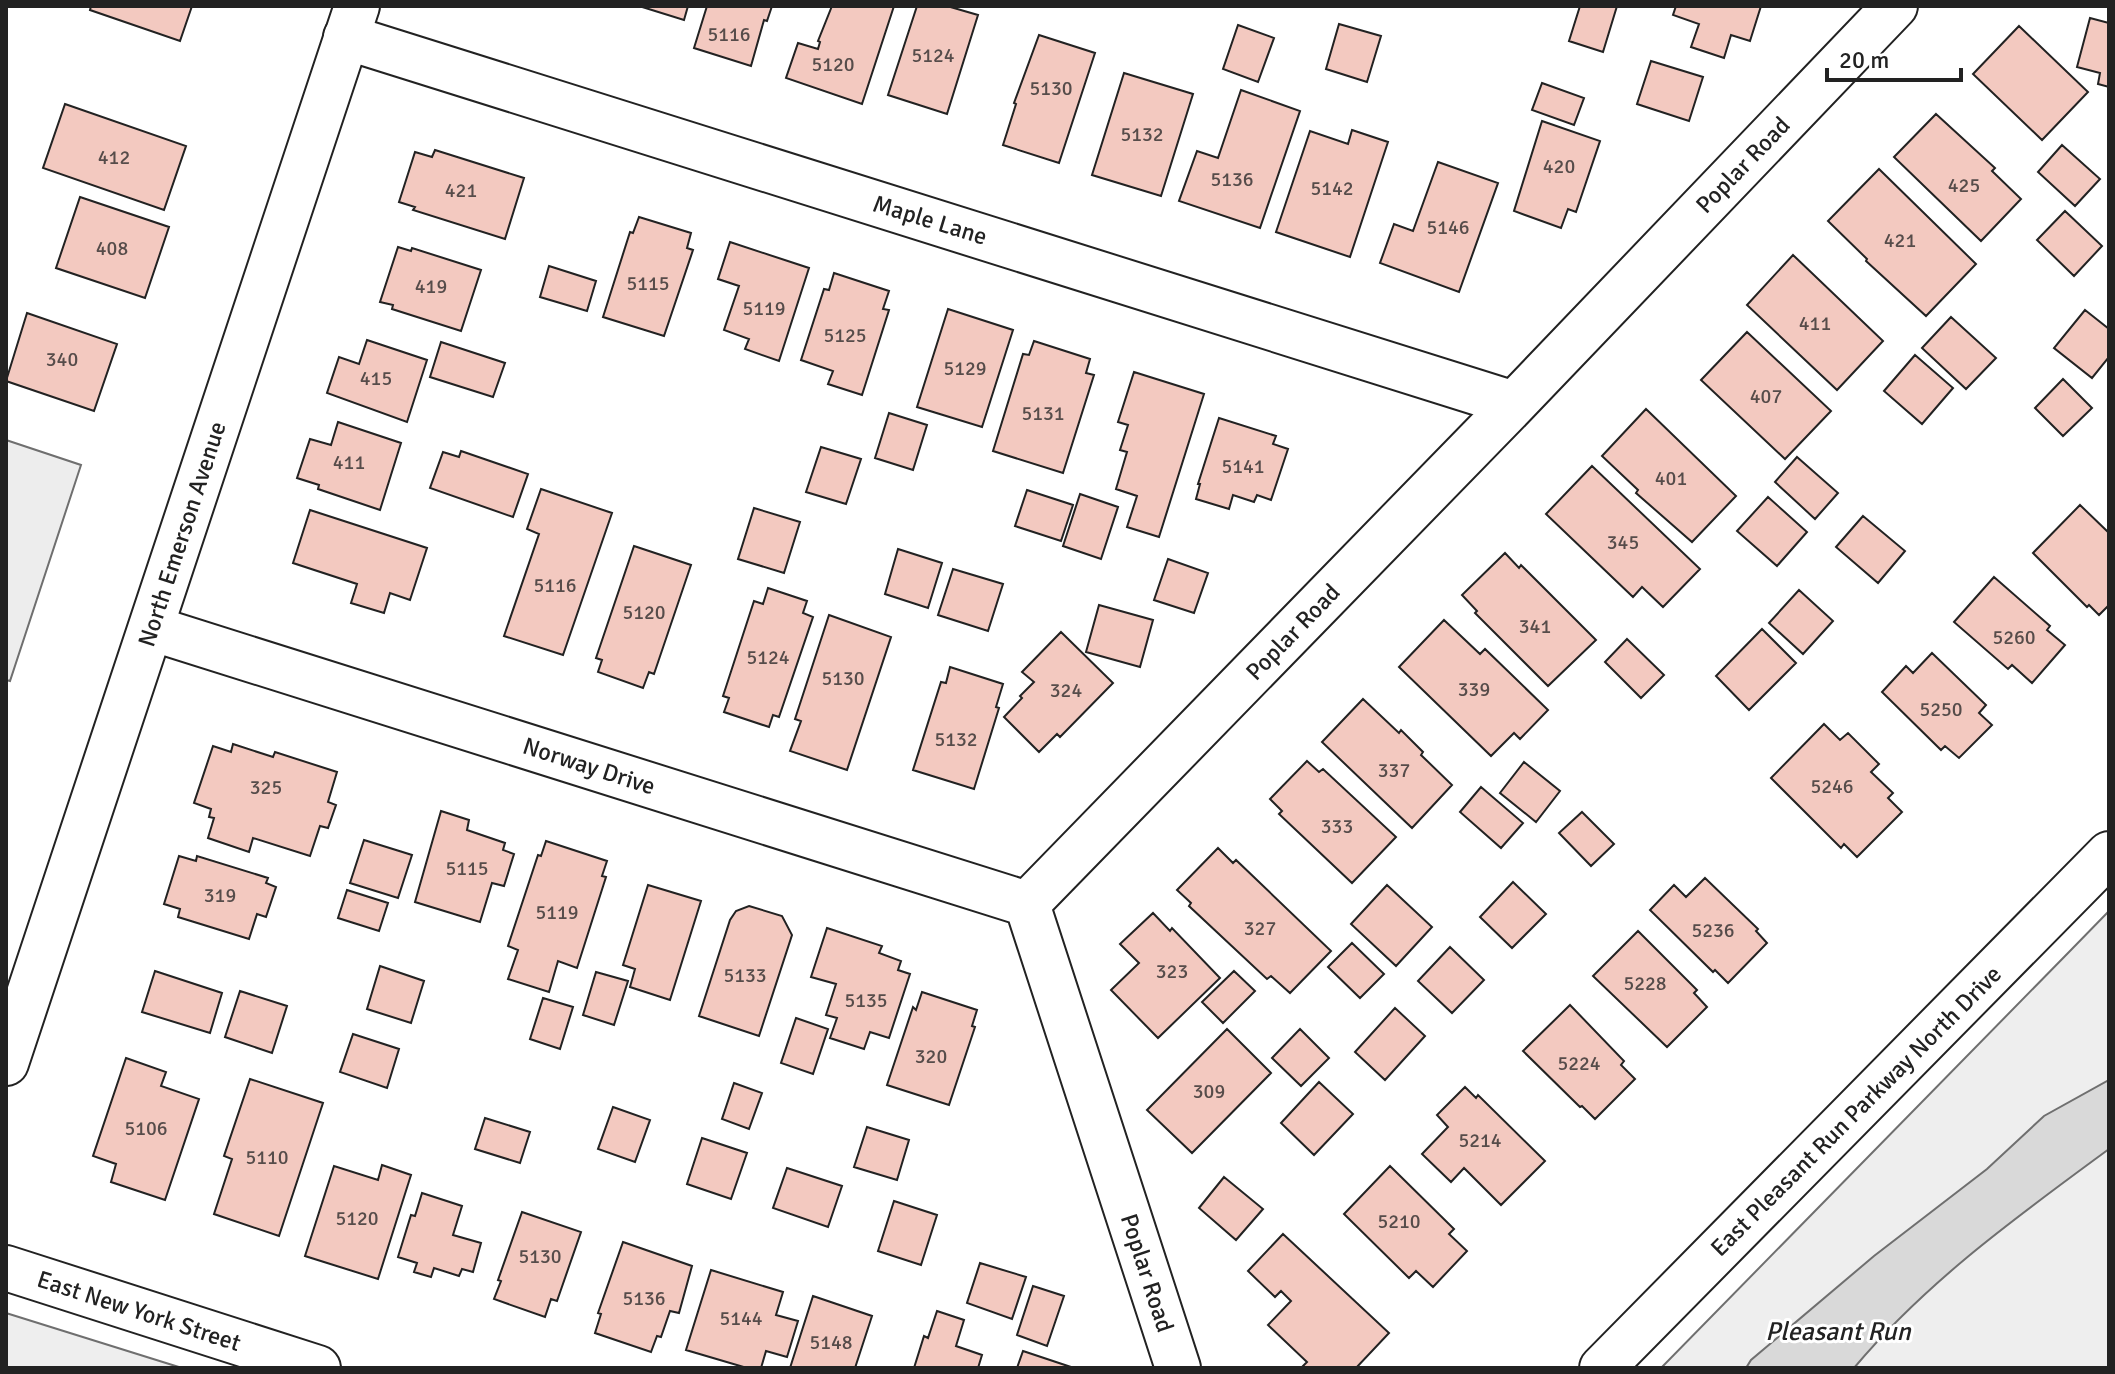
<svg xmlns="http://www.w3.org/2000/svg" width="2115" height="1374" font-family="Signika,sans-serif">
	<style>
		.green { fill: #eee; stroke: #6f6f6f; stroke-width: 2 }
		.parking { fill: #ededed; stroke: #6f6f6f; stroke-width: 2 }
		.water { fill: #d9d9d9; stroke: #6f6f6f; stroke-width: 2 }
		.building { fill: #f3c9c0; stroke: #222; stroke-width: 2 }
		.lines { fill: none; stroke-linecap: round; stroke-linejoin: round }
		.minor-casing { stroke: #222; stroke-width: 48 }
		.major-casing { stroke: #222; stroke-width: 48 }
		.minor { stroke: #fff; stroke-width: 44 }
		.major { stroke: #fff; stroke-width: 44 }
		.labels { text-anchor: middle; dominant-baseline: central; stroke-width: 6; stroke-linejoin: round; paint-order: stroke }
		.number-label { font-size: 20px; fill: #564c4a }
		.street-label { font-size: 24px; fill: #222; stroke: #fff }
		.water-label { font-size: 26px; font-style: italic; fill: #222; stroke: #fff }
	</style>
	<rect width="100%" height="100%" fill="#fff"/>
	<path class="green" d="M2109,911V1368H1661L2069,952Z
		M6,1313L182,1368H6Z"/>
	<path class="parking" d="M6,440L81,465L10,681L6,680Z"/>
	<path class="water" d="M2109,1080V1149C2018,1216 1927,1281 1854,1368H1746L1751,1360L1874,1256L1987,1169L2044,1116Z"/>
	<path class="building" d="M91,6H192L180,41L90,10Z
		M639,6H688L684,20Z
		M707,6H772L767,21L764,20L751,66L694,48Z
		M832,6H894L862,104L786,78L798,43L818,49L820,42L818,41Z
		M917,6H947L978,15L947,114L888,95Z
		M1580,6H1617L1603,52L1569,41Z
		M1676,6H1761L1750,41L1731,35L1724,58L1691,47L1699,24L1673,15Z
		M2090,18L2109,23V87L2098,84L2100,73L2077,67Z
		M1339,24L1381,36L1367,82L1326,69Z
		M1238,25L1274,38L1258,82L1223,69Z
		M2019,26L2088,92L2042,140L1973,74Z
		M1039,35L1095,53L1059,163L1003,145L1016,104L1014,103Z
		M1651,61L1703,77L1689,121L1637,104Z
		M1124,73L1193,94L1161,196L1092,175Z
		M1542,83L1584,98L1574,125L1532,110Z
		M1241,90L1300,111L1260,228L1179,201L1197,151L1218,158Z
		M65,104L186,146L164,210L43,168Z
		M1936,114L1995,168L1992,171L2021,199L1981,241L1894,157Z
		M1542,121L1600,141L1576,212L1568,209L1561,228L1514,211Z
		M1352,130L1388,142L1350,257L1276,232L1310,131L1348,144Z
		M2062,145L2100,179L2075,206L2038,172Z
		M435,150L524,178L505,239L413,210L415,207L399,202L415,152L432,157Z
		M1438,162L1498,183L1459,292L1380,263L1394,224L1413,231Z
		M1879,169L1976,264L1926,316L1866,261L1867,259L1828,221Z
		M80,197L169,227L145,298L56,268Z
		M2065,211L2102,246L2074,276L2037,240Z
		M639,217L691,233L687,248L693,250L664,336L603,317L630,232L633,233Z
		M730,242L809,268L779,361L745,349L749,339L724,330L739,286L718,279Z
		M398,247L411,251L412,248L481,270L461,331L392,309L393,305L380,302Z
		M1793,255L1883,341L1837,390L1747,305Z
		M549,266L596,281L587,311L540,297Z
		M834,273L889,291L883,309L889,310L862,395L828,384L833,371L801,360L824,289L829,290Z
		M948,309L1013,330L982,427L917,407Z
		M2085,310L2109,329V357L2092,378L2054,348Z
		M27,313L117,344L94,411L6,381Z
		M1951,317L1996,358L1966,389L1922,348Z
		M1747,332L1831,411L1785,459L1701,380Z
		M367,340L427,360L407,422L327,393L339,357L359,364Z
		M1034,341L1090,359L1086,373L1094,375L1063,473L993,451L1023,354L1029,355Z
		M441,342L505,363L493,397L430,377Z
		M1915,355L1953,388L1922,424L1884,391Z
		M1134,372L1204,394L1159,537L1127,527L1137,496L1116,489L1127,452L1120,450L1128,425L1118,422Z
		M2063,379L2092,408L2063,436L2035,408Z
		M1646,409L1736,496L1692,542L1636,493L1638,490L1602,456Z
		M889,413L927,425L913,470L875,458Z
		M1219,418L1276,436L1273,444L1288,449L1271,500L1257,495L1254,502L1233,495L1229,509L1196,499L1200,484H1198Z
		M338,422L401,443L380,510L318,489L319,485L297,478L310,439L331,445Z
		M821,447L861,459L846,504L806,492Z
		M461,451L528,474L513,517L430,488L443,452L459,457Z
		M1797,457L1838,493L1815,519L1775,482Z
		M1592,466L1700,569L1663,607L1642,587L1633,597L1546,514Z
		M541,489L612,513L563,655L504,636L539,534L527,529Z
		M1027,490L1073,505L1061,541L1015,526Z
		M1080,494L1118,507L1101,559L1063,546Z
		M1768,497L1807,532L1777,566L1737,531Z
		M2080,505L2109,533V605L2099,615L2089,605L2087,607L2033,553Z
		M754,508L800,522L784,573L738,559Z
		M310,510L427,548L410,600L390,593L384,613L351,603L357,584L293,563Z
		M1863,516L1905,551L1878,583L1836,547Z
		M634,546L691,565L654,674L649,672L643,688L598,672L602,660L596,658Z
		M898,549L942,563L928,608L885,594Z
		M1505,553L1519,568L1521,565L1596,640L1548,686L1475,613L1477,611L1462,595Z
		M1168,559L1208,573L1194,613L1154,600Z
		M953,569L1003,584L988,631L938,615Z
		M1994,577L2050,626L2047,630L2065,645L2032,683L2012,665L2008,669L1954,622Z
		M768,588L807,601L803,613L813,617L779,717L773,715L769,727L724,712L729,698L723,696L754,601L763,604Z
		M1799,590L1833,621L1803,654L1769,623Z
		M1099,605L1153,620L1140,667L1086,652Z
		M829,615L891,637L847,770L790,751L801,721L795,719Z
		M1444,620L1480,654L1485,649L1548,710L1520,739L1514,733L1491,756L1399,667Z
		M1762,629L1796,663L1749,710L1716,676Z
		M1061,632L1113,683L1060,737L1057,734L1039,752L1004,717L1022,698L1020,696L1034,682L1022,672Z
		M1627,639L1664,675L1641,698L1605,662Z
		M1932,653L1986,705L1979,713L1992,725L1959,758L1945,746L1941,750L1882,692L1906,666L1913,673Z
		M950,667L1003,684L996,707L999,708L974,789L913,770L941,682L946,683Z
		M1363,699L1399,733L1401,730L1423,752L1421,755L1452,785L1412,828L1322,742Z
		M1824,724L1840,740L1848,733L1879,764L1871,772L1893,793L1888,798L1902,812L1857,857L1844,844L1841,848L1771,778Z
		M233,744L273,757L275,752L337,772L328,802L336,805L328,828L320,826L310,856L253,838L249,852L208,838L214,818L209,817L211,809L194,803L213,746L231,752Z
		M1307,761L1319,772L1323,769L1396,837L1352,883L1279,814L1282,811L1270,799Z
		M1524,762L1560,791L1536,822L1500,793Z
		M1481,787L1523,823L1501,848L1460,812Z
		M441,811L469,820L467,830L505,843L503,850L514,854L504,886L492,883L480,922L415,902Z
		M1582,812L1614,844L1591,866L1559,833Z
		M364,840L412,855L398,898L350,883Z
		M546,841L607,861L602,876L606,877L577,968L558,961L549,992L508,979L518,950L508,946L538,855L541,856Z
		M1218,848L1233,863L1236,860L1331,951L1290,993L1271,976L1267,979L1189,906L1191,903L1177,890Z
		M179,856L196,861L197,856L268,878L266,883L276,887L266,917L257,914L249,939L178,917L180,909L164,904Z
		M1705,878L1758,929L1756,931L1767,943L1728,983L1715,970L1713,972L1650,910L1674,885L1686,897Z
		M1513,882L1546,914L1512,948L1480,917Z
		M648,885L701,901L670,1000L630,987L635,969L623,965Z
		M1387,885L1432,927L1396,966L1351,924Z
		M347,890L388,903L379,931L338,918Z
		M749,906L782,916L792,935L759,1036L699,1016L730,920L736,911Z
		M1153,913L1170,931L1172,928L1220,978L1158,1038L1111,990L1139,963L1120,944Z
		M827,928L882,946L879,953L901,961L898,970L910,974L889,1038L870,1032L864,1049L830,1038L837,1018L826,1015L836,984L811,977Z
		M1638,931L1697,990L1694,993L1707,1007L1667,1047L1593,976Z
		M1352,943L1384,974L1360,998L1328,967Z
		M1450,947L1484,980L1452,1013L1418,981Z
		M380,966L424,981L411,1023L367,1009Z
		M155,971L222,993L210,1033L142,1012Z
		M1234,971L1255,991L1223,1023L1202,1002Z
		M596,972L628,981L614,1025L583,1015Z
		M240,991L287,1006L272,1053L225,1037Z
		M922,992L977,1010L972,1026L975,1027L949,1105L887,1085L913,1007L916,1010Z
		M543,998L573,1007L560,1049L530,1039Z
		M1570,1005L1624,1061L1621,1065L1635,1079L1595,1119L1582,1106L1580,1107L1523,1051Z
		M1395,1008L1425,1036L1385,1080L1355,1052Z
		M796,1018L828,1029L813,1074L781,1063Z
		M1227,1029L1271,1073L1192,1153L1147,1110Z
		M1300,1029L1329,1058L1301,1086L1272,1058Z
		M353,1034L399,1049L387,1088L340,1072Z
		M126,1058L166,1072L161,1086L199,1099L165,1200L111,1182L116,1164L93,1156Z
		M250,1079L323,1103L279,1236L214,1214L232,1159L224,1156Z
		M1319,1082L1353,1114L1314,1155L1281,1123Z
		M734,1083L762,1093L749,1129L722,1119Z
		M1465,1087L1476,1098L1478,1095L1545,1161L1501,1205L1464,1168L1451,1182L1422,1154L1448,1127L1437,1115Z
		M613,1107L650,1120L635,1162L598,1149Z
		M485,1118L530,1132L520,1163L475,1149Z
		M867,1127L909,1140L897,1180L854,1167Z
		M702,1138L747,1153L731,1199L687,1184Z
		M382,1165L411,1175L378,1279L305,1256L334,1166L378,1180Z
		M1390,1166L1454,1229L1449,1234L1467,1251L1433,1287L1416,1271L1409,1278L1344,1214Z
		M787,1168L842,1186L828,1227L773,1208Z
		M1224,1177L1263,1209L1236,1240L1199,1208Z
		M422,1193L462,1206L453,1235L481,1243L473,1272L462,1269L459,1276L434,1268L431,1277L414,1272L417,1263L398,1257L411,1215L415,1216Z
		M894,1201L937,1215L921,1265L878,1251Z
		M522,1212L581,1232L557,1301L551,1299L545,1317L494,1299L501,1281L498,1280Z
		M1283,1234L1389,1333L1356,1368H1301L1307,1362L1268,1325L1291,1301L1281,1291L1275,1297L1248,1271Z
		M623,1242L692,1266L679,1313L670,1311L661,1337L657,1336L651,1352L595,1333L601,1314L598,1313Z
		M980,1263L1026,1277L1012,1319L967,1303Z
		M711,1270L783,1292L776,1315L798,1321L787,1357L766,1351L761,1368H747L686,1350Z
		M1033,1286L1064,1296L1047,1346L1017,1335Z
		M813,1296L872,1316L855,1368H790Z
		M937,1311L964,1320L956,1346L982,1355L978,1368H914L924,1336L928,1338Z
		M1023,1351L1074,1368H1017Z"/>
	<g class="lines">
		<g class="minor-casing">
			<path id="minor" d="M346,37L1514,404
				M151,628L1027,904
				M1027,904L1514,404L1895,6
				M1027,904L1178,1368"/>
		</g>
		<g class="major-casing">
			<path id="major" d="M6,1063L357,6
				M6,1268L318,1368
				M1602,1368L2109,854"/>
		</g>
		<use href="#minor" class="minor"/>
		<use href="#major" class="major"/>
	</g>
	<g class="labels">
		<g class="number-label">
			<text x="729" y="34">5116</text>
			<text x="933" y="55">5124</text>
			<text x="833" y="64">5120</text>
			<text x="1051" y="88">5130</text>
			<text x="1142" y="134">5132</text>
			<text x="114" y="157">412</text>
			<text x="1559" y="166">420</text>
			<text x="1232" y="179">5136</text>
			<text x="1964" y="185">425</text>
			<text x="1332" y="188">5142</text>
			<text x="461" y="190">421</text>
			<text x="1448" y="227">5146</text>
			<text x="1900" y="240">421</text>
			<text x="112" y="248">408</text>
			<text x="648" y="283">5115</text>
			<text x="431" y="286">419</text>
			<text x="764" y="308">5119</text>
			<text x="1815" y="323">411</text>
			<text x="845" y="335">5125</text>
			<text x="62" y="359">340</text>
			<text x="965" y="368">5129</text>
			<text x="376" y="378">415</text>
			<text x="1766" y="396">407</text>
			<text x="1043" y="413">5131</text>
			<text x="349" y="462">411</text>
			<text x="1243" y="466">5141</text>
			<text x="1671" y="478">401</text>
			<text x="1623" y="542">345</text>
			<text x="555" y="585">5116</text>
			<text x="644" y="612">5120</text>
			<text x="1535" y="626">341</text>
			<text x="2014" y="637">5260</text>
			<text x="768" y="657">5124</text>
			<text x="843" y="678">5130</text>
			<text x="1474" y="689">339</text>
			<text x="1066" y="690">324</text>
			<text x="1941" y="709">5250</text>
			<text x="956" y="739">5132</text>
			<text x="1394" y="770">337</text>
			<text x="1832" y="786">5246</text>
			<text x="266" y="787">325</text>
			<text x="1337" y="826">333</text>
			<text x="467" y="868">5115</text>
			<text x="220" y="895">319</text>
			<text x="557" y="912">5119</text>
			<text x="1260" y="928">327</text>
			<text x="1713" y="930">5236</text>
			<text x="1172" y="971">323</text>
			<text x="745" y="975">5133</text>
			<text x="1645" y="983">5228</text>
			<text x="866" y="1000">5135</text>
			<text x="931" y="1056">320</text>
			<text x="1579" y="1063">5224</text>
			<text x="1209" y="1091">309</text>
			<text x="146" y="1128">5106</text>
			<text x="1480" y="1140">5214</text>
			<text x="267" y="1157">5110</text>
			<text x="357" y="1218">5120</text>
			<text x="1399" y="1221">5210</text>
			<text x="540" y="1256">5130</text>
			<text x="644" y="1298">5136</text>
			<text x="741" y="1318">5144</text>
			<text x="831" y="1342">5148</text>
		</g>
		<g class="street-label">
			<text transform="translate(1743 165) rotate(-46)">Poplar Road</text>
			<text transform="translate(930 220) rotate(17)">Maple Lane</text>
			<text transform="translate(182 534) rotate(-72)">North Emerson Avenue</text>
			<text transform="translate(1293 632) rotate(-46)">Poplar Road</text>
			<text transform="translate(589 766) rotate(18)">Norway Drive</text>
			<text transform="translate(1856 1111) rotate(-45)">East Pleasant Run Parkway North Drive</text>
			<text transform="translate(1147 1273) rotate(72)">Poplar Road</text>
			<text transform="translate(139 1311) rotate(18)">East New York Street</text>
		</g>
		<g class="water-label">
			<text x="1838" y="1332">Pleasant Run</text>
		</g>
	</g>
	<rect width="2115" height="1374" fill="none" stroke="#222222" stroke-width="16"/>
	<path d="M1827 68v12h134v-12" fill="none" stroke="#222222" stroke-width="4"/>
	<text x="1839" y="68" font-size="24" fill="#222222" stroke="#ffffff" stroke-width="6" paint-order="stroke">20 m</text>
</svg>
